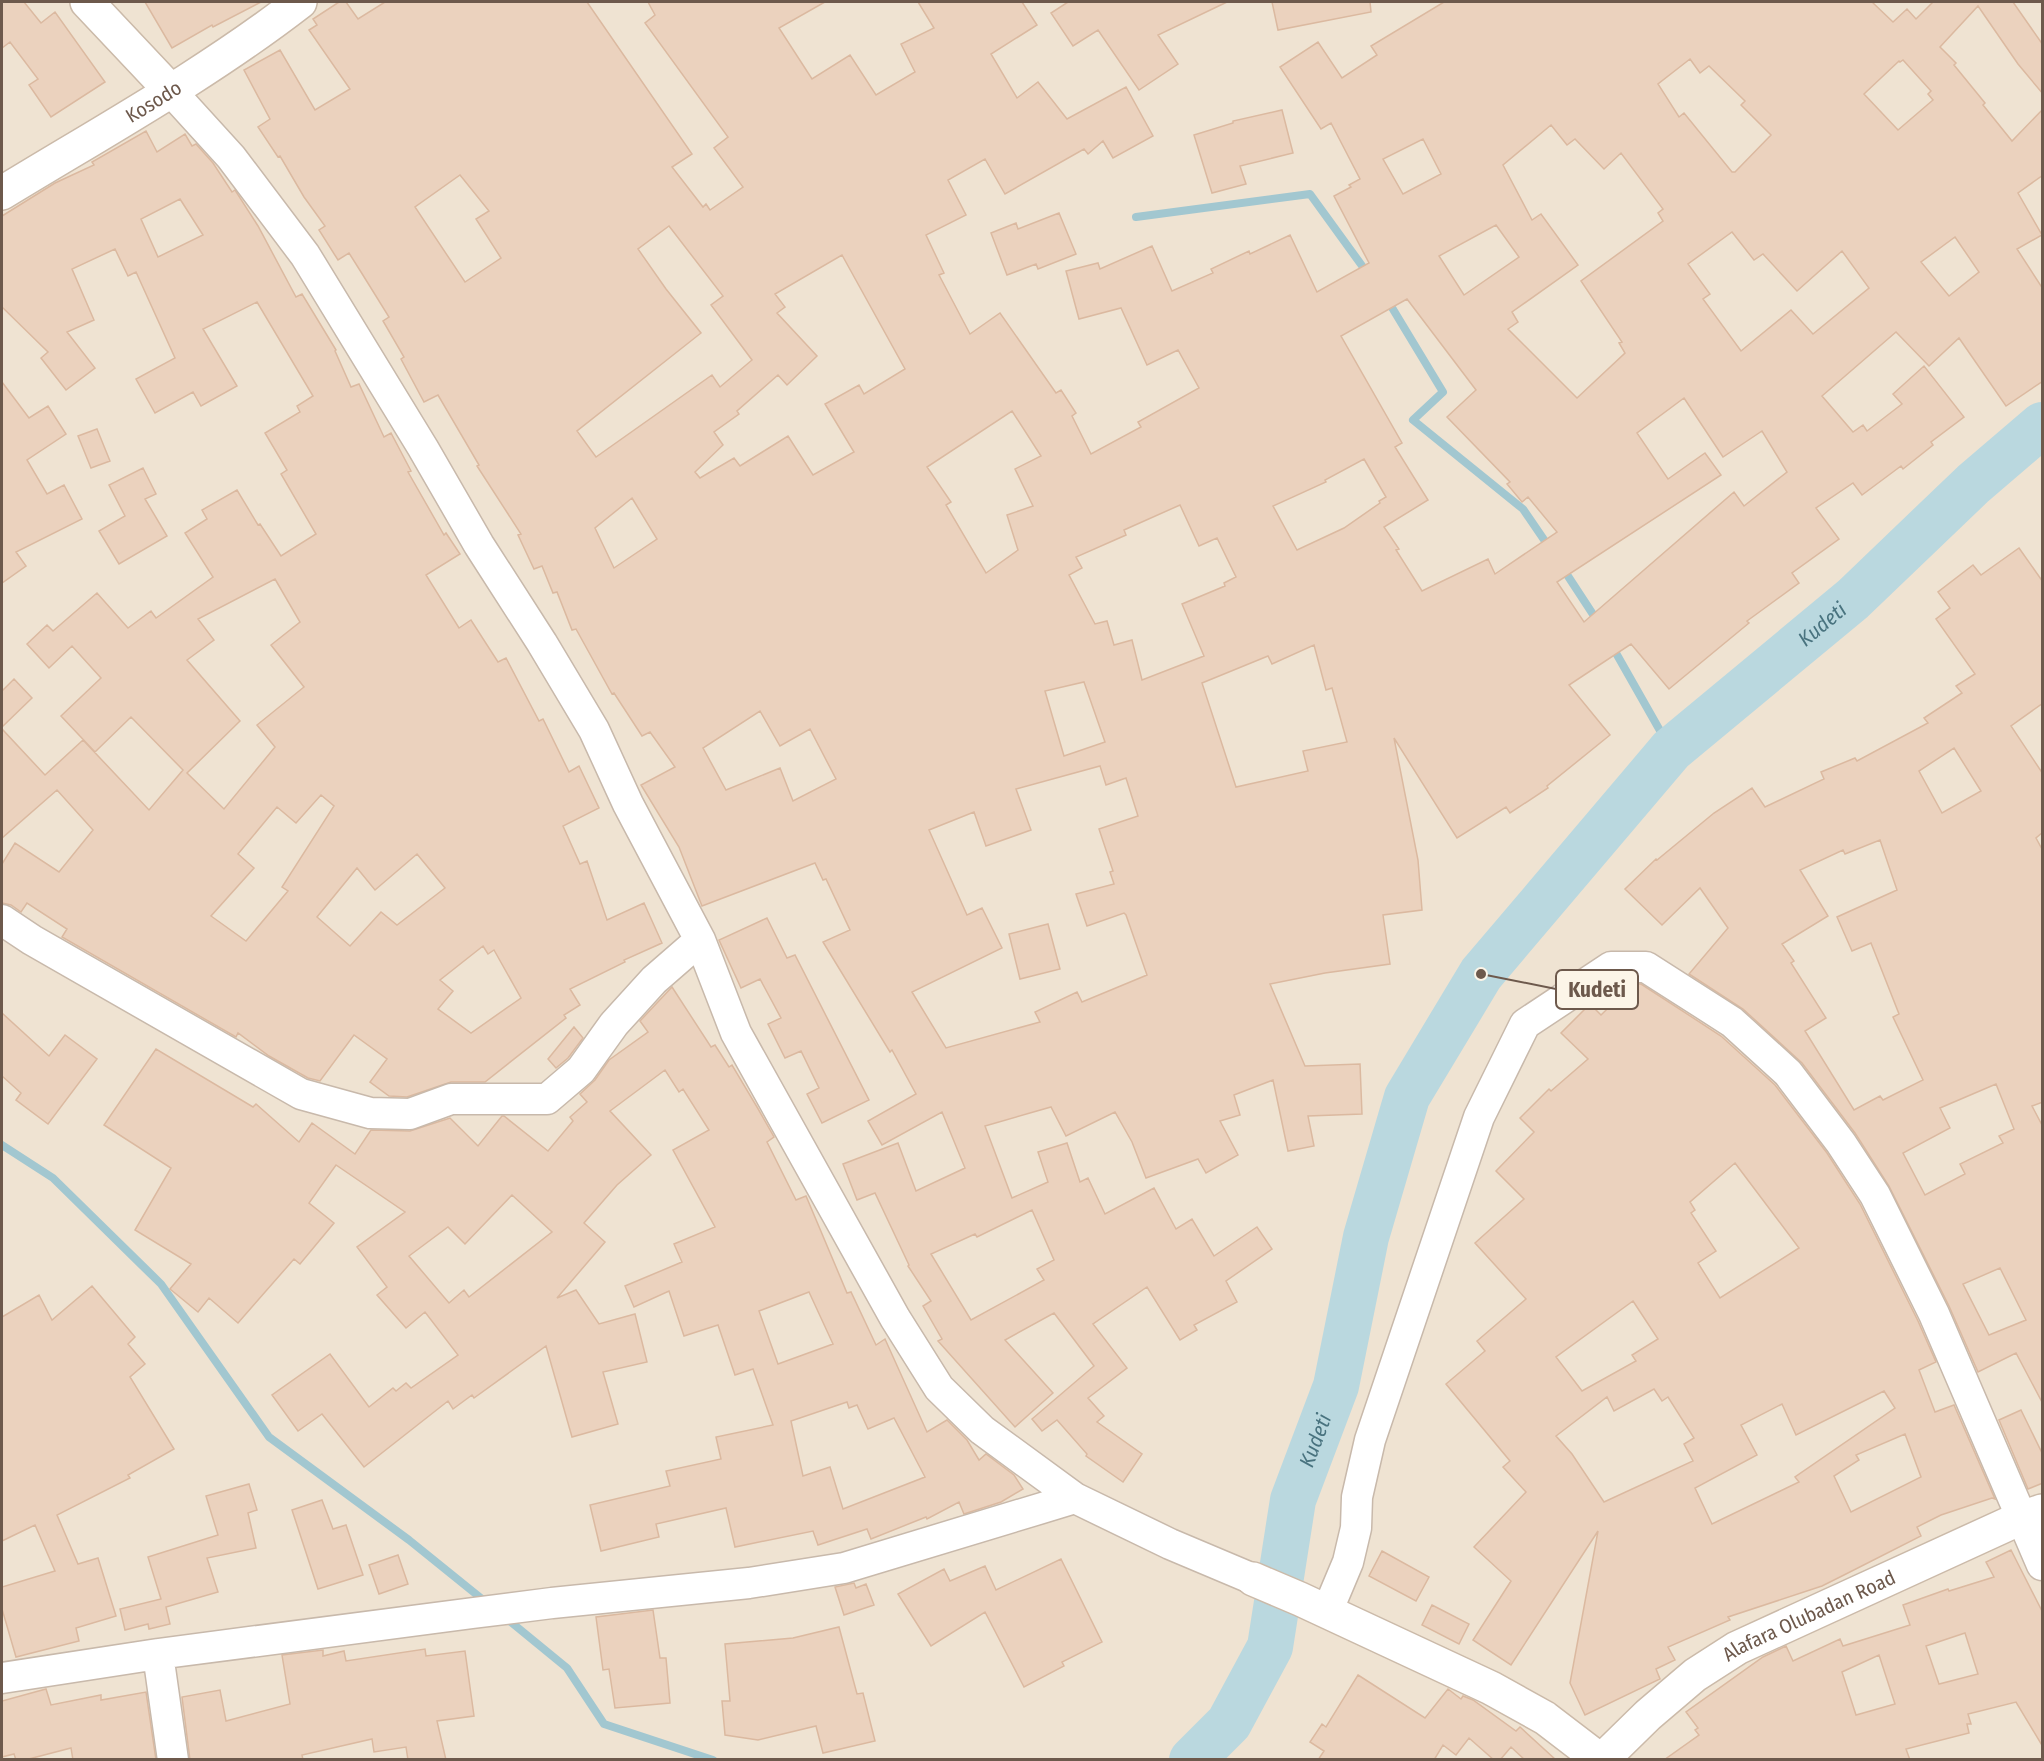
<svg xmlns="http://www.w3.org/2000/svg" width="2044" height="1761" font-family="'Fira Sans Condensed',sans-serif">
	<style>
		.residential { fill: #efe3d2 }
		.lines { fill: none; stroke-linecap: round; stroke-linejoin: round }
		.stream { stroke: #a2c7d0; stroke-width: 8 }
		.river { stroke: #bad8df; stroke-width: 46 }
		.building { fill: #ebd2be; stroke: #dbb9a0; stroke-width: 1.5; fill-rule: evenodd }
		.street-casing { stroke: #c8b9ab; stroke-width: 33 }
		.secondary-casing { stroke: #cbbaa9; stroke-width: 36 }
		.street { stroke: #fff; stroke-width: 30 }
		.secondary { stroke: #fff; stroke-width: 33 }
		.labels { text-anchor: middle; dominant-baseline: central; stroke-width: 4.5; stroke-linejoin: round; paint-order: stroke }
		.street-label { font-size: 20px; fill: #6d594c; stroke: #fcf5e8 }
		.water-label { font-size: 21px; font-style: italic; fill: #49737f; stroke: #fcf5e8 }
		.leader { fill: none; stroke: #6d594c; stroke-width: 2 }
		.callout-dot { fill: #6d594c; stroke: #fcf5e8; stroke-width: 2 }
		.callout { fill: #fcf5e8; stroke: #6d594c; stroke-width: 2 }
		.callout-label { font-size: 21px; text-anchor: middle; font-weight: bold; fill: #6d594c }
	</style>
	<rect width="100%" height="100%" fill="#f9f1e3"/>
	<path class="residential" d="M2,2H2042V1759H2Z"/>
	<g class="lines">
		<path class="stream" d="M1136,217L1310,194L1368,274
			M1388,301L1443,392L1413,420L1523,509L1549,547
			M1562,567L1598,622
			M1612,646L1671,750
			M2,1145L53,1178L161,1284L269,1437L409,1540L487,1603
			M506,1618L567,1668L604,1724L713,1760"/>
		<path class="river" id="s1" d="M1192,1760L1229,1723L1270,1647L1293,1500L1336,1386L1366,1237L1407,1097L1481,974L1671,750L1853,599L1973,484L2042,425"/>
	</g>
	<path class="building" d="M2,2H24L41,23L55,12L105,82L51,117L29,85L38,79L10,42L2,48Z
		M145,2H261L213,27L212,25L172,48Z
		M339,2H346L358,19L385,2H587L692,154L672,167L703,207L706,204L710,210L743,187L714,148L728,137L645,23L655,15L648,2H825L779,28L812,79L850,55L876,95L915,72L901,44L934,28L918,2H1022L1037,25L991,54L1017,98L1038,82L1067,119L1126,87L1153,136L1113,158L1103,141L1088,154L1084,149L1005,194L985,159L948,180L966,215L926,235L944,273L939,275L970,334L1000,313L1056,393L1061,390L1076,413L1072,416L1091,454L1141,427L1138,422L1199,388L1178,350L1147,365L1121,308L1079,319L1066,271L1098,263L1100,269L1152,246L1172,291L1213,273L1211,269L1249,251L1250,254L1290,235L1317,292L1369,263L1334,196L1351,187L1349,185L1360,179L1331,123L1321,129L1280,67L1318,42L1342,78L1377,55L1371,46L1444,2H1872L1893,22L1907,9L1916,19L1933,2H2013L2043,45V94L2018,64L1978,6L1940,47L1956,63L1954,65L1985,103L1983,105L2012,141L2043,109V175L2018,193L2042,235L2017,249L2043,289V381L2006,406L1959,338L1929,366L1896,332L1822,396L1853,432L1863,425L1867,431L1902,404L1893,394L1924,366L1964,417L1931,442L1933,445L1903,469L1901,466L1862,495L1853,483L1816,508L1839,539L1792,573L1799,583L1747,621L1749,623L1669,689L1631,644L1569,685L1610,735L1547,786L1548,788L1510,813L1506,807L1457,838L1394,738L1418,860L1422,910L1383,915L1390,964L1325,973L1270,984L1305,1066L1360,1064L1362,1114L1308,1116L1314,1146L1288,1151L1273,1080L1234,1095L1240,1115L1220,1121L1238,1155L1206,1173L1198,1159L1146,1178L1132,1142L1115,1112L1066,1136L1051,1107L985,1126L1012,1198L1048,1182L1038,1152L1067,1143L1080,1182L1088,1178L1105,1214L1154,1188L1176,1229L1192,1219L1214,1256L1257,1227L1272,1249L1226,1281L1237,1302L1194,1325L1197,1330L1180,1340L1147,1287L1093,1324L1127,1368L1088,1398L1104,1416L1097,1422L1142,1454L1123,1482L1086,1456L1087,1454L1057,1420L1042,1431L1032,1419L1094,1366L1054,1313L1005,1340L1053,1393L1015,1427L938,1341L942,1339L923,1306L931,1301L908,1266L909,1265L875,1193L857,1200L843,1164L898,1143L916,1191L965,1168L942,1112L882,1145L868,1121L916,1094L892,1050L890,1052L823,942L850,930L826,879L823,880L815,863L702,906L679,847L641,785L675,767L650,732L642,736L614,693L612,694L576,629L572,630L557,592L553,593L542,566L534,569L518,535L521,534L477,466L479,465L438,395L424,402L401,359L404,357L383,321L389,317L361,272L349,253L338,260L319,230L325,226L304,197L280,156L278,157L258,127L270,119L244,70L280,50L315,110L350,89L309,30L317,25L313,19ZM1690,59L1700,73L1709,66L1745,101L1741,105L1771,135L1735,172H1732L1684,113L1679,117L1658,84ZM1903,60L1931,91L1928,94L1933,100L1898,130L1864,94L1899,61L1900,62ZM1551,125L1567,145L1575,139L1604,169L1621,153L1663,209L1658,213L1663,221L1581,281L1622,342L1619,343L1625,353L1577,398L1508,329L1518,322L1512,312L1578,265L1541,214L1532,220L1503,165ZM1423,139L1441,174L1403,194L1383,159ZM460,175L489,211L476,219L501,258L465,282L415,207ZM1496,225L1519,257L1464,295L1439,256ZM669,226L723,296L711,305L752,360L720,387L712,375L596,457L577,431L701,333L666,289L638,249ZM1732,232L1754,260L1763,254L1797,291L1842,251L1869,288L1813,334L1791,310L1741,351L1703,299L1710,294L1688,264ZM1955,237L1979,272L1949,296L1921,262ZM842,255L905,369L864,394L859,385L825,404L854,452L813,475L788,436L740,466L734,458L700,478L695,472L723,445L714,432L739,414L737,411L778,375L787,385L817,356L777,313L785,307L775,294ZM1407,299L1476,390L1447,417L1510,482L1507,484L1522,502L1528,497L1557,532L1495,574L1488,559L1422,591L1396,550L1399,549L1384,527L1428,500L1395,447L1402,443L1341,336ZM1684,398L1723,457L1762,431L1787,472L1744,506L1734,492L1584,622L1557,582L1721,475L1705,453L1668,479L1637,433ZM1012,411L1041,456L1015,469L1033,506L1007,515L1018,550L986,573L946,505L951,502L927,467ZM1364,459L1386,497L1379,501L1380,503L1344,528L1297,550L1273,506L1326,482L1325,480ZM632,498L657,539L614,568L595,528ZM1180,505L1199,546L1217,538L1236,577L1224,583L1225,586L1182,604L1204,656L1142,680L1132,640L1114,645L1107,621L1095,624L1069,575L1082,568L1076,557L1126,535L1124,530ZM1314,645L1326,690L1332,688L1347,742L1303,751L1308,771L1236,787L1202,683L1268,656L1272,664ZM1084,682L1105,742L1064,756L1045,691ZM760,711L780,746L810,729L836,779L793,801L780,768L726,790L703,748ZM1100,766L1106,785L1126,778L1138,816L1099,829L1113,871L1110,872L1114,884L1076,894L1087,926L1124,913L1126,915L1147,975L1082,1002L1077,992L1035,1012L1040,1022L946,1048L912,992L1002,948L982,908L967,915L929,830L974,812L986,846L1031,830L1016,789ZM1032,1210L1054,1260L1037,1269L1044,1280L971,1320L931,1254L975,1234L977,1237Z
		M1068,2H1227L1158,35L1178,64L1139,90L1098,30L1073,46L1051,13Z
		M1272,2H1370L1371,12L1278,30Z
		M1282,110L1293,153L1240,166L1246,184L1212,193L1194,135L1233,123V121Z
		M146,131L157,152L185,134L192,146L196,144L213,163L232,192L235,190L258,226L296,297L302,294L336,350L335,351L351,387L359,384L384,437L391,433L411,471L408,472L444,535L446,533L460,554L426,575L459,628L471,620L498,662L506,658L539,721L543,719L569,772L579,766L599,808L563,826L580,864L587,861L607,920L644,903L662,943L624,960L625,962L570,989L580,1005L564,1015L566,1018L485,1082H451L407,1097L389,1096L370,1082L387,1059L354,1035L320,1081L308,1078L269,1056L238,1033L236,1037L62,937L67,929L27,903L21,912L11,905L2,903V864L15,843L59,872L93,830L57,790L2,838V729L45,775L83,740L149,810L183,770L131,717L95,752L61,716L101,678L72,646L49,668L27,644L47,625L53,631L97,593L128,628L151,611L156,618L213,577L185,533L207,519L202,510L237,490L258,525L260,524L281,556L316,534L281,474L287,470L265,433L300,412L297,406L313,396L257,302L203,329L237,386L201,406L193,392L155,413L136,379L175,358L136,272L128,276L115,249L72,269L94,320L67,332L95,368L66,390L41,358L48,352L2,307V216L55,183L94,165L92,162ZM180,199L203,235L158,257L141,219ZM275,579L300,622L271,645L304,687L257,725L275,747L224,809L187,773L240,721L187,660L214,640L198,619ZM321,795L334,806L282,887L288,891L246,941L211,916L254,868L238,854L277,807L296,823ZM417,854L445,888L397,925L381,912L350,946L317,917L357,868L375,890ZM483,946L488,954L494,950L521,998L471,1033L438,1009L453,991L440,980Z
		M1059,213L1076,254L1038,269L1036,264L1007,275L991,233L1016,223L1018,229Z
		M2,382L29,418L48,406L66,434L27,460L47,494L64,485L82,519L16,552L26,566L2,583Z
		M97,429L110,461L91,468L78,436Z
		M143,468L156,494L145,499L167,536L119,564L99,531L125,516L109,485Z
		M2019,548L2043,582V703L2011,726L2043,774V832L2036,838L2043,851V1102L2032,1106L2043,1127V1404L2016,1353L1978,1372L1949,1306L1889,1186L1855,1133L1802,1063L1743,1009L1689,974L1728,928L1700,888L1662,925L1625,889L1656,859L1657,860L1714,813L1752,788L1765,807L1824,779L1821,772L1855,758L1857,761L1928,723L1924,718L1962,693L1956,686L1975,674L1936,619L1950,608L1938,592L1973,565L1981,575ZM1954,748L1981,791L1942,813L1919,771ZM1880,840L1897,890L1837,917L1852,951L1871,943L1899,1014L1893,1017L1923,1080L1883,1100L1880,1096L1854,1110L1805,1031L1826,1018L1791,963L1794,961L1782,944L1828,916L1800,870L1843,850L1845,854ZM1996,1084L2014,1129L1999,1136L2003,1143L1960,1164L1965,1174L1925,1195L1903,1153L1950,1128L1940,1108ZM2000,1268L2026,1320L1989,1335L1963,1284Z
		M14,679L32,698L2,727V691Z
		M767,918L787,958L795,955L869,1100L822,1123L807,1094L819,1088L801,1051L785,1058L768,1024L781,1018L760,979L741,988L719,940Z
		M1048,924L1060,969L1020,979L1009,934Z
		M1633,984H1641L1721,1036L1775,1085L1827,1153L1860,1204L1918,1321L1936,1362L1919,1370L1935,1412L1954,1405L1995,1499L1992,1498L1941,1515L1917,1527L1921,1536L1842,1576L1822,1586L1728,1617L1730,1620L1668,1647L1675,1660L1656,1669L1660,1679L1585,1715L1570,1683L1598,1531L1511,1665L1473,1640L1511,1581L1474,1547L1526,1492L1503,1467L1510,1461L1446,1384L1485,1351L1477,1341L1526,1299L1475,1243L1524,1199L1496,1171L1534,1132L1520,1118L1549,1089L1551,1091L1588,1059L1561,1033L1590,1004L1601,1015ZM1735,1163L1799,1248L1720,1298L1698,1263L1716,1251L1691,1213L1695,1210L1690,1202ZM1633,1301L1658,1339L1632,1355L1636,1361L1582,1391L1556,1357ZM1654,1389L1662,1401L1668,1397L1694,1438L1684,1444L1693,1461L1604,1502L1572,1454L1556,1436L1607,1397L1614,1411ZM1884,1391L1895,1408L1795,1477L1799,1482L1712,1524L1695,1488L1757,1455L1741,1425L1782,1404L1796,1435ZM1905,1434L1921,1477L1851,1512L1834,1476L1859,1460L1856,1455Z
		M672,987L711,1047L715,1045L729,1067L732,1065L757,1107L774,1137L767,1142L796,1200L806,1196L847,1293L851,1292L876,1345L885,1339L927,1432L947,1420L967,1440L979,1460L986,1454L1014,1475L1023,1489L1001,1502L964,1514L959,1502L927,1519L926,1517L871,1539L867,1529L818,1545L813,1531L735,1547L726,1508L656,1524L659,1537L601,1551L590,1505L670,1486L666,1471L721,1459L716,1437L773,1425L753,1369L735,1375L718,1325L684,1336L669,1291L634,1307L625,1286L682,1262L674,1244L715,1227L673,1150L709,1130L683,1089L679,1092L665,1070L610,1111L651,1155L617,1185L584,1223L605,1242L557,1298L576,1290L599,1324L635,1314L647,1362L603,1372L618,1424L572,1437L546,1346L474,1398L472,1395L453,1409L448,1401L364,1467L322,1414L298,1431L272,1395L330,1354L369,1407L393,1388L396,1391L406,1383L411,1388L458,1355L425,1312L406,1328L377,1295L387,1287L357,1247L405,1212L336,1165L309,1203L334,1223L300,1264L294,1259L238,1323L209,1298L198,1312L170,1289L191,1264L135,1230L171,1168L104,1125L156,1049L253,1107L256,1104L299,1142L312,1123L355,1154L371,1130L410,1131L450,1118L478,1146L502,1116H504L548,1151L573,1121L570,1117L587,1102L580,1094L595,1080L609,1060L648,1032L640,1021ZM512,1195L552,1232L469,1297L464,1290L449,1303L409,1256L448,1227L465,1244ZM809,1292L833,1344L778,1364L759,1311ZM847,1402L849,1408L857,1405L868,1429L894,1418L925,1477L843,1509L830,1467L803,1476L791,1421Z
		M2,1013L49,1056L65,1035L97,1059L48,1124L16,1100L21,1093L2,1076Z
		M574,1027L583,1038L568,1058L556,1068L548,1059Z
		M92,1286L135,1337L128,1344L145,1364L130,1377L174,1449L128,1475L130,1478L57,1515L78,1564L98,1558L116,1616L76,1628L79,1641L16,1657L2,1609V1587L55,1571L35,1525L2,1541V1317L39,1295L52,1320Z
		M2021,1410L2043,1455V1483L2028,1489L1999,1420Z
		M249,1484L257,1510L248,1513L256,1548L207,1558L218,1592L166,1607L170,1624L149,1629L148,1624L125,1630L120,1609L161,1599L148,1557L218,1535L206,1496Z
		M322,1500L333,1529L346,1525L363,1575L318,1589L292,1510Z
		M2011,1550L2043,1613V1747L2016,1702L1968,1714L1971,1724H1967L1969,1733L1906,1749L1910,1760H1664L1699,1735L1695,1730L1698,1728L1686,1712L1763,1657L1786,1646L1793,1661L1840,1639L1843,1646L1910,1625L1903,1605L1948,1589L1949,1591L1994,1577L1986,1562ZM1965,1633L1978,1674L1939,1684L1926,1646ZM1879,1655L1895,1704L1856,1715L1842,1672Z
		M1382,1551L1429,1577L1416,1601L1369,1576Z
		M398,1555L408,1584L379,1594L369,1565Z
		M1061,1559L1102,1642L1062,1662L1064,1666L1024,1687L985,1612L931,1646L898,1594L944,1569L950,1581L985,1566L996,1590Z
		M854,1583L856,1588L866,1584L874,1605L844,1615L835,1587Z
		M1432,1605L1469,1624L1459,1644L1422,1625Z
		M653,1610L660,1658H666L670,1703L615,1708L609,1669L603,1670L596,1617Z
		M839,1627L857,1694L863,1693L875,1741L823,1753L816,1726L758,1740L725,1735L722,1701H730L725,1644L793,1638Z
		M425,1649L426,1656L465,1651L474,1716L437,1721L446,1760H408L406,1747L374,1752L372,1739L302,1755L303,1760H190L182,1697L220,1690L226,1721L290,1704L282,1655L323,1650V1656L344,1651L346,1661Z
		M1358,1675L1425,1718L1448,1689L1461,1699L1463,1696L1473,1700L1516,1731L1520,1727L1556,1760H1525L1511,1747L1500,1760H1494L1469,1738L1456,1755L1443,1745L1434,1760H1318L1324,1751L1310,1742L1322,1724L1326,1727Z
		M46,1689L51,1705L101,1695V1700L146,1692L156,1760H73L71,1748L25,1760H16L14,1754L2,1757V1701Z"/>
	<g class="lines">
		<g class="street-casing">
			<path id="street" d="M170,90L231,157L305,255L423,448L479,545L542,643L594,730L628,804L700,940L736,1033L895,1318L939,1388L982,1430L1075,1498L1170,1544L1253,1579
				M2,920L32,940L301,1094L370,1113L410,1114L451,1099H547L581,1070L614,1024L654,980L700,940
				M1327,1612L1348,1562L1356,1528L1357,1497L1370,1440L1479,1117L1525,1024L1611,967H1646L1732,1022L1788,1073L1841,1143L1875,1195L1934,1314L2042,1565
				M158,1654L173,1760
				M2,1678L158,1654L473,1613L552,1603L749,1583L844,1568L1075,1498"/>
		</g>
		<g class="secondary-casing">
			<g id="secondary">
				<path d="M87,2L170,90"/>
				<path id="s2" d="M2,193C102,132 207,74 300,2"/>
				<path d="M1253,1579L1300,1599L1491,1688L1545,1718L1600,1760"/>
				<path id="s3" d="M1602,1760L1648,1715L1695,1675L1737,1648L2021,1518L2042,1511"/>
			</g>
		</g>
		<use href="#street" class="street"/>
		<use href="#secondary" class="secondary"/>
	</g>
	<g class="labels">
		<g class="street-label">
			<text stroke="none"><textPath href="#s2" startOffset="177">Kosodo</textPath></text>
			<text stroke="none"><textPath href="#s3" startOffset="255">Alafara Olubadan Road</textPath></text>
		</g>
		<g class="water-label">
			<text stroke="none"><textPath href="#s1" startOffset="1341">Kudeti</textPath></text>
			<text stroke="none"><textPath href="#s1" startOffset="351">Kudeti</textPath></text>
		</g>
	</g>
	<path class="leader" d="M1481 974L1556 989"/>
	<circle class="callout-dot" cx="1481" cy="974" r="6"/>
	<rect class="callout" x="1556" y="970" width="82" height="39" rx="6"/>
	<g class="callout-label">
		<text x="1597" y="997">Kudeti</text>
	</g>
	<rect width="2044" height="1761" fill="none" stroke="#6d594c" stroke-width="6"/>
</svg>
